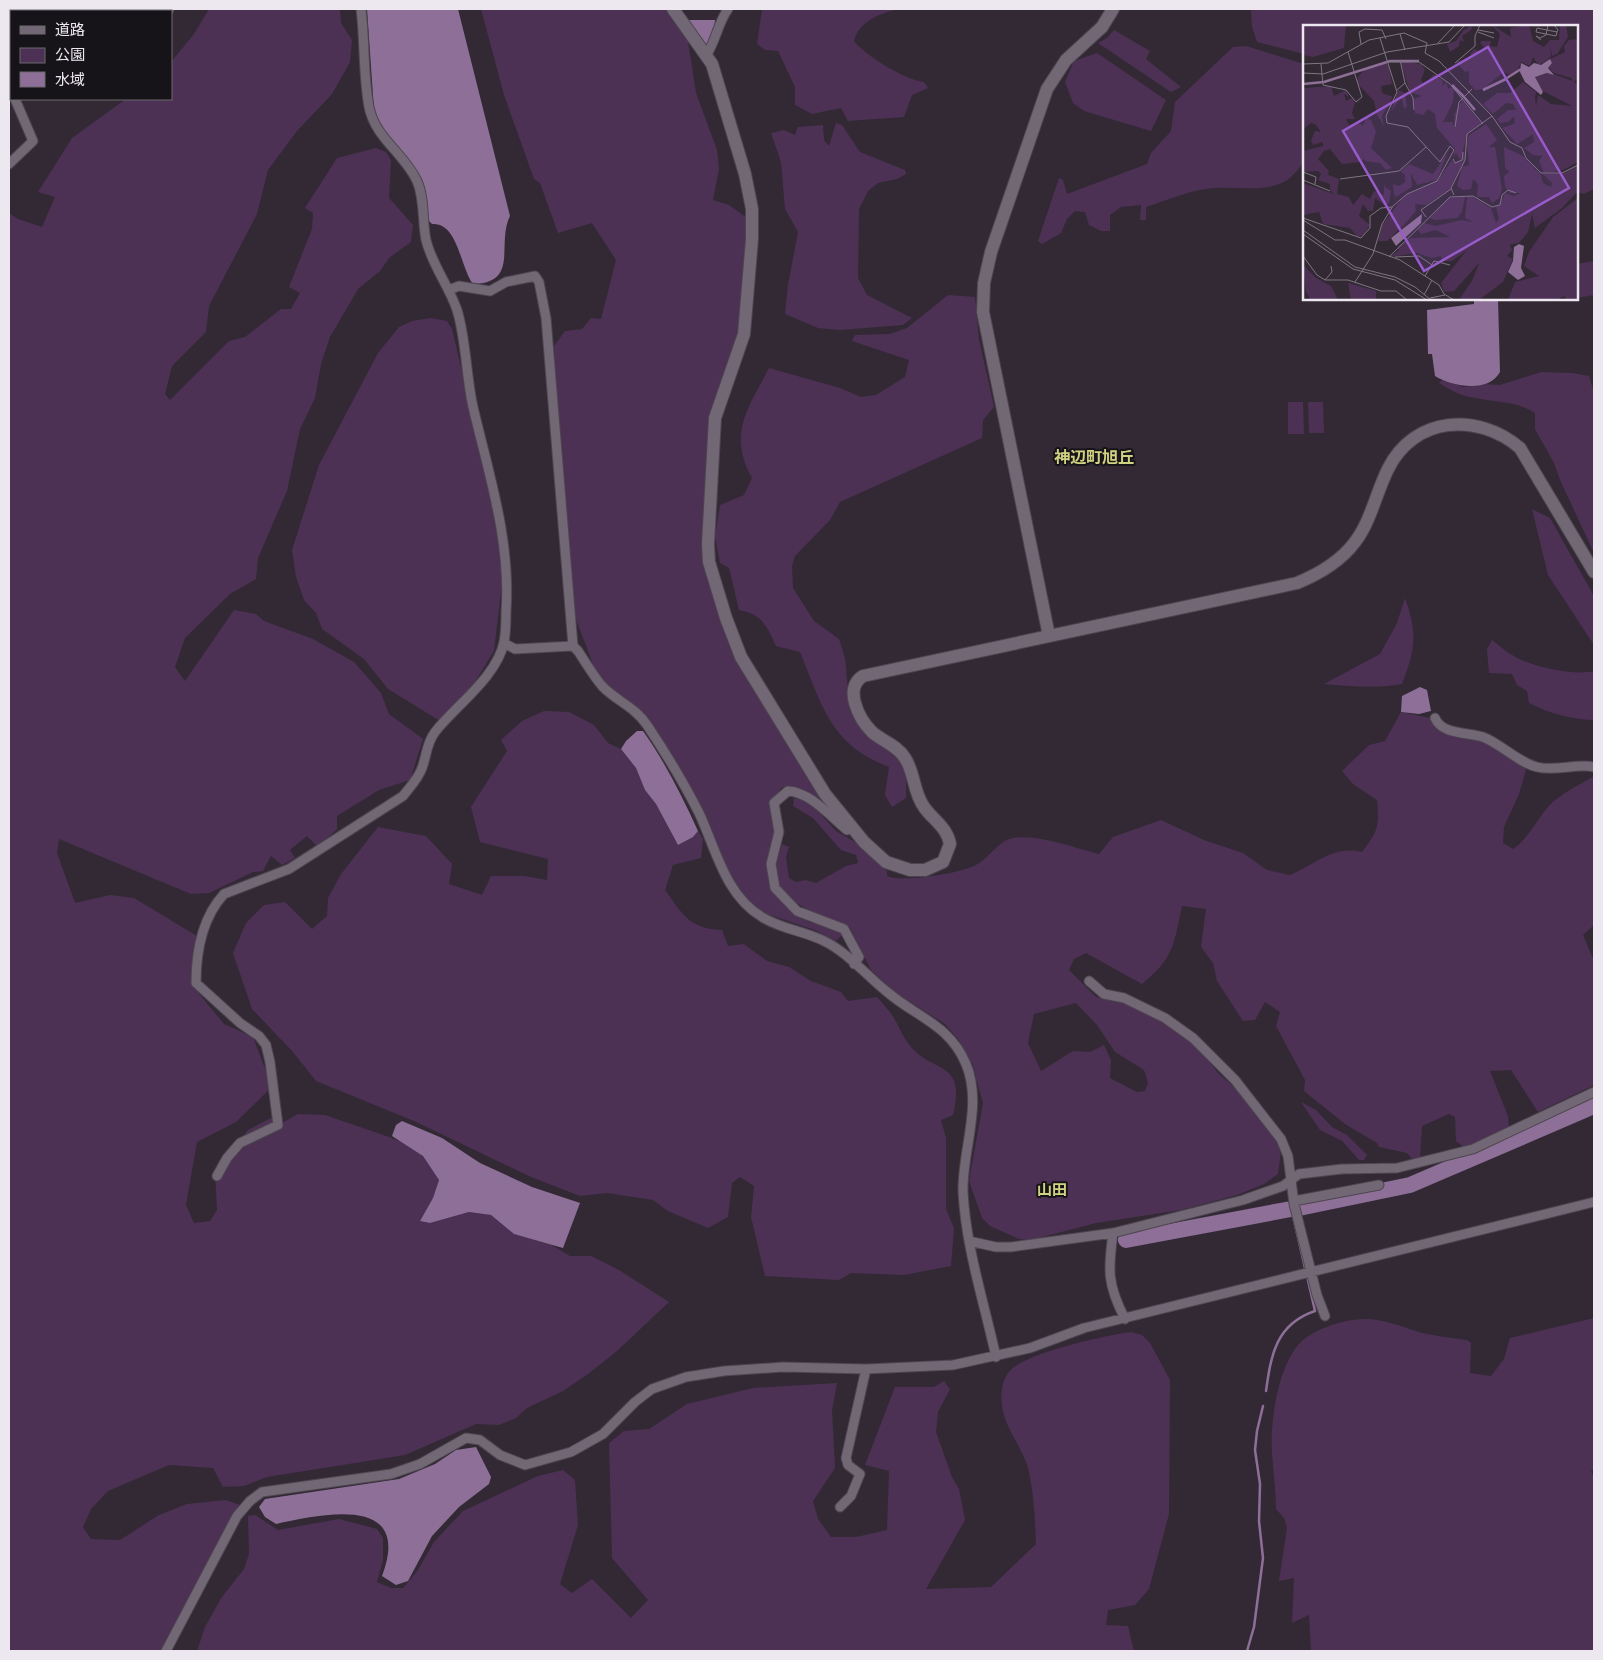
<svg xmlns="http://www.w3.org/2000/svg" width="1603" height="1660" font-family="'DM Sans','Noto Sans JP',sans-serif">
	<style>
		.green { fill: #4c3154; fill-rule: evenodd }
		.water { fill: #8e6f98 }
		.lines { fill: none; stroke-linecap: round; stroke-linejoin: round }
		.stream { stroke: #8e6f98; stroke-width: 2.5 }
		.river { stroke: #8e6f98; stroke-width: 16 }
		.street-casing { stroke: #4d454f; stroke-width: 11 }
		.secondary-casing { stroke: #4d454f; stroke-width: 14 }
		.street { stroke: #726875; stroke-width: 9 }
		.secondary { stroke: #726875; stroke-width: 12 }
		.labels { text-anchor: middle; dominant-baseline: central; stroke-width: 4; stroke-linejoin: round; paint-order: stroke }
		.neighbourhood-label { font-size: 15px; font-weight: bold; fill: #d1d182; stroke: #171419 }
		.quarter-label { font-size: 16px; font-weight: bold; fill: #d1d182; stroke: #171419 }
		.inset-river { fill: none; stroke: #8e6f98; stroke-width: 2.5 }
		.inset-road { fill: none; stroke: #7d757f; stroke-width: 1 }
		.view { fill: #985bcb; fill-opacity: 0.15; stroke: #985bcb; stroke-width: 2.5 }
		.inset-edge { fill: none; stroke: #ede7ef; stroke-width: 2.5 }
	</style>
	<rect width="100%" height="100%" fill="#322935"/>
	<path class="green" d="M209,9H340L341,23L352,40L350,62L332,94L297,131L268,170L257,214L209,306L206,332L172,366L165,394L170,400L229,341L245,337L281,309H291L300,293L289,287L312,229L313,213L305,208L337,158L376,148L386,152L391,160L389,198L413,225L411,242L389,258L380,271L358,289L330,337L321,364L315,398L300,429L287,491L258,558L256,579L230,594L185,638L175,667L185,681L234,610L256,614L264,621L313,639L354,662L381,693L389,714L423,739L410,780L379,790L337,816V829L318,847L307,836L290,850L295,858L282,865L271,856L263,871L253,872L209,893L191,894L59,839L57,853L75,903L110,895L134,898L197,936L192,964V985L224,1024L253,1037L272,1087L236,1122L197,1142L186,1205L194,1223L210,1221L217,1210L215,1171L248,1130L271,1118L282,1123L298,1114L325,1115L389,1137L410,1145L423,1156L439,1180L433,1198L420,1221L430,1223L469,1212L491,1215L514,1234L550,1244L570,1256H591L619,1270L669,1302L617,1351L588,1374L563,1391L527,1408L516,1418L499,1425L476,1424L405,1455L267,1477L244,1486L223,1487L213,1468L169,1465L108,1491L91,1509L83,1527L91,1539L120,1540L159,1515L187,1504L226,1500L240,1505L162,1651H9V213L18,219L42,227L55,197L38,192L72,138L126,99H171V62L194,34Z
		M481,9H671L688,41L696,93L717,150L719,169L713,200L729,205L747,218L743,333L714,417L707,544L720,610L820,792L818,799C806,792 795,785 781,788L772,804L777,830L768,865L769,886L795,915L809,922L837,929L842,935L836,941L815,930L764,913L749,902L738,890L727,872L705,817L651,721L606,683L594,667L576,619L560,469L554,346L565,331L582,329L591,318L601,319L616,260L592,223L558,233L540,183L534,179L504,95Z
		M762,9H898C879,14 859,21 854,41C866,56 905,80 924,82L928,88L912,95L904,117L848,121L841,108L812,114L795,105V87L778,51L765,50L757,44Z
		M1251,9H1594V189L1584,194L1577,192V26H1304V54L1257,42L1252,27Z
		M1114,30L1150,51L1146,59L1181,87L1171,92L1098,43L1107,38Z
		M1246,46L1304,64V162C1298,170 1291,179 1282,183C1258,193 1230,185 1205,189C1185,192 1165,201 1146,207V220H1140L1141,205L1121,207L1110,215V231H1101L1089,225L1085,212L1075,211L1067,219L1061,233L1042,244L1038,241L1059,178L1063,180L1067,194L1147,164L1151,153L1171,131L1175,102L1233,47Z
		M1097,53L1166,100L1151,131L1084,111L1073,103L1065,82L1074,61Z
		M836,123L842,125L860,152L905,170L906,174L897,179L878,183L868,191L859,209L858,278L867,295L912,318L903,325L840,330L818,328L785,314L788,285L798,232L785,209L781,162L771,133L784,130L795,135L798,127L823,125L824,140L829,146Z
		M1594,261V295L1577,298V264Z
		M948,295L975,297L979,339L994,407L983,420L982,438L840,502L830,520L795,556L792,566L793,588L814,621L839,639L845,658L850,711L862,731L888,745L906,764V798L892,807L885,795L889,767C830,745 822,705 800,652L776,646C767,626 762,614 739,610L729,568L720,563L715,536L720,505L744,495L752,478C727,433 749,407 769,368L840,388L861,397L876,395L905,377L909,360L852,341L855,335L890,334L907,328Z
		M431,318L447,321L452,329L492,497L503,574L494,651L470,690L440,721L388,689L364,659L322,629L316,613L304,600L296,577L292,550L319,465L378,353L399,327L412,321Z
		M1541,372L1573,373L1589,376L1594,393V553L1560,480L1554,463L1535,429V413C1514,400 1498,403 1475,398C1461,396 1450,390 1439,383L1443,379L1463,387L1483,384L1500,385Z
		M1303,402L1304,434H1288V402Z
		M1308,402H1323L1324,433H1309Z
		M1532,509L1550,518L1594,596V645L1548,575Z
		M1405,598C1418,634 1415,650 1402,684C1376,689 1350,686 1324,684L1380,654L1397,623Z
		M1492,640C1499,645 1506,652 1514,656C1531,667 1575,676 1594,671V720C1570,719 1551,714 1529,703L1527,691L1517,685L1512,674L1489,673L1487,649Z
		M544,711L569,712L594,725L608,743L621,749L636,768L645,790L656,804L678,845L692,837L698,831L703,839L701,858L673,865L665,890C683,915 690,929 722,930L728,946L744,944L767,961L789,967L811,981L841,992L848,1001L877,997C883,1004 889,1010 894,1018C899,1026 902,1035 907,1042C931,1076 967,1057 953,1115L941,1120L946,1138V1209L954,1228L951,1266L904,1275L851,1273L839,1280L765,1276L751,1217L754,1186L740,1177L732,1183L728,1217L708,1228L668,1211L653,1200L607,1193L580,1196L531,1177L414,1121L316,1081L293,1052L252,1009L233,953L246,923L264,905L285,902L312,929L327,916L328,898L341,874L378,827L426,836L452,864L449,884L482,895L491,876H524L547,880L548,859L480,842L471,807L507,751L501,740L522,721Z
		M1401,712L1435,719L1457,737L1483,742L1527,766L1519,794L1504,827L1503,843L1513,849C1531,837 1538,815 1554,801C1566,791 1581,784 1594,776V925L1583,935L1594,961V1085L1538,1112L1511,1070L1490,1071L1508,1116L1509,1130L1465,1148L1456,1141L1455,1117L1449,1114L1422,1126L1420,1160L1412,1159L1407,1153L1379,1147L1377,1143L1345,1124L1304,1091L1305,1080L1276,1026L1280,1012L1265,1002L1255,1020L1243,1021L1217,981L1213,963L1201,947L1206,909L1182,906C1174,944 1174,958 1142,984L1086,953L1074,959L1069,970L1096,997L1126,1003L1163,1017L1190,1038L1218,1073L1234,1087L1271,1130L1281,1151L1278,1174L1264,1184L1237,1195L1181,1210L1096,1223L1031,1240L1019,1239L990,1226L982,1218L969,1181L983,1103L972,1063L958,1039L945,1024L893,991L871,970L849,926C825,915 785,907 776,878C773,867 779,854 782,844L789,847L786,857L789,878L796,882L806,880L816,883L846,866L858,863L856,855L841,850L813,818L793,806L794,798L803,800L816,809L836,831L855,842L887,871V876C902,883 961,873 976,865C988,859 997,843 1009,839C1034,832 1074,848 1099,854L1113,837L1161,820L1204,840L1243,853L1267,870L1290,875C1316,864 1333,845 1362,852C1379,830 1379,826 1377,800L1353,784L1342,771L1369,745L1385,741ZM1076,1003L1097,1025L1115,1052L1144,1070L1148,1083L1145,1091L1137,1092L1110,1078L1111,1060L1104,1045L1090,1052L1073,1051L1041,1071L1028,1043L1034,1014Z
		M1301,1102L1316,1110L1332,1127L1347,1135L1367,1155L1364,1160H1359L1342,1141L1320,1130Z
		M1594,1318V1470L1591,1471L1594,1478V1651H1311L1309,1615L1292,1623L1294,1578L1279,1581L1287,1528L1284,1518L1276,1509C1276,1490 1273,1472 1272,1452C1270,1422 1278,1363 1302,1341C1317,1328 1343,1320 1362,1319C1383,1318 1402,1327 1422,1333C1436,1336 1452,1338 1467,1340L1471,1343L1470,1373L1491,1376L1504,1359L1510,1338Z
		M1131,1332L1142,1335L1150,1343L1170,1380L1169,1514L1149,1589L1135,1605L1108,1610L1106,1625L1128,1626L1134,1651H197L205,1627L222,1597L244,1569L249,1554L248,1516L255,1515L278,1530L339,1519L377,1529L383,1538V1560L377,1582L391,1588H403L418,1570L434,1542L463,1511L538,1476L563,1470L575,1480L578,1525L560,1584L572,1593L592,1579L631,1618L648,1600L612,1558L609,1443L624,1431L649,1429L687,1404L753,1388L837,1383L832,1410L835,1468L813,1501L818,1519L831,1537H856L887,1530L889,1471L865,1465L895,1387H934L944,1381L950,1389L938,1412L936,1432L952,1477L959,1489L965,1520L926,1589L991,1587L1036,1544C1035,1519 1034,1493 1028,1468C1022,1447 1004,1427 1002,1405C1000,1390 1003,1373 1017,1365C1041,1350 1102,1336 1131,1332Z"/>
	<path class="water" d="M367,9H458L510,216C496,244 520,283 473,284C460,267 458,222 432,224L428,220L423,183L417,172L380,127L374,110Z
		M687,20H715L714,35L706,46Z
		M1474,299H1498L1500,372C1488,394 1451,386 1435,376L1432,354H1428L1427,310L1474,304Z
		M1420,687L1427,690L1431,711L1419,714L1401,712L1402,696Z
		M637,731H643C665,762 682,796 698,831L693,837L678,845L656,804L645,790L636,768L621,749L626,741Z
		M402,1121L442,1138L480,1163L532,1187L580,1203L563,1248L514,1234L491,1215L469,1212L430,1223L420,1221L433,1198L439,1180L423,1156L392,1136L396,1125Z
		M476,1447L491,1477L489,1484L459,1507L432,1536L408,1581L396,1585L382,1576C413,1494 323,1514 276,1524L265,1517L259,1507L265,1499L399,1479L435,1464L456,1450Z"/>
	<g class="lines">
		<path class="stream" d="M1293,1216L1305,1268
			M1266,1391C1271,1355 1276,1324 1315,1311L1307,1276
			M1247,1651L1254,1627L1263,1558L1259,1521L1260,1484L1255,1450L1257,1431L1263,1406"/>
		<path class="river" d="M1299,1208L1410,1185L1594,1106
			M1126,1240L1291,1209"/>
		<g class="street-casing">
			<path id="street" d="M168,11L169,9
				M707,54C716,40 718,23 728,9
				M9,88L11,93
				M9,164L33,141L15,99
				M449,290L459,286L490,291L506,282L535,276L539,282L546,318L573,646
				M504,643L515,649L573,646L578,651C586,663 594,677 603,687C617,701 636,708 647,725C665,752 684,783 699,813C716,849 725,895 762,917C781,929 804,931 824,941C847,952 866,975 886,991C916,1017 949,1024 966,1064C983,1105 962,1150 963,1192C966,1248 984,1302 996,1357
				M1435,718C1442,735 1468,732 1483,737C1501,744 1519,763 1537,767C1556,772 1576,763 1594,767
				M853,827L847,830C830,816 810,792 788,791L774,803L779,832L771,864L775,888L797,911L844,929L859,957L854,964
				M1089,981L1104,994L1124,998L1165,1018L1193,1038L1235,1080L1281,1139L1288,1156L1294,1204L1317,1295L1325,1316
				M217,1176L227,1158L240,1143L278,1125L270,1062L266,1045L259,1036L240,1023L196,983C196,952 202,918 224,894L289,869L403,796C410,787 418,779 422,768C427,755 426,744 435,732C455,706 497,677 504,642C506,632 506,622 506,612C511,541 489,475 473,407C466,376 466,338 457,310C449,286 432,265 426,240C422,221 425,199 417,181C404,153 375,138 369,107C363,75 365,41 361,9
				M1294,1201L1379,1185
				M1113,1233C1108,1270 1107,1284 1125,1319
				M969,1241L996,1247H1011L1113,1233L1243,1200L1283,1186L1299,1174L1342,1169L1397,1168L1473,1149L1594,1092
				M840,1507L851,1496L860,1474L848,1465L846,1458L866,1369
				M166,1651L237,1516L250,1501L262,1492L391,1474L420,1464L466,1438L480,1440L500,1455L525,1465L571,1452L603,1434L635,1402L652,1389L686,1377L724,1371L783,1367L866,1369L953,1365L1030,1348L1084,1328L1594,1202"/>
		</g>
		<g class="secondary-casing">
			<path id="secondary" d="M673,9L712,64L745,174L752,209V239L744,334L715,418L708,544L709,562L726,618L741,657L825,794L864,842L886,862L910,870H925L943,862L950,844C947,827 933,820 924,807C913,792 915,773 905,758C897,745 882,741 872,732C859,719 843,688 863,676L1297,583C1319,574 1340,562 1355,542C1371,521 1376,493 1388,469C1414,416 1478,412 1520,448L1594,572
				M1049,636L983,312L984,283L991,252L1047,89L1066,60L1102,27L1113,9"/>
		</g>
		<use href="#street" class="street"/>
		<use href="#secondary" class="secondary"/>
	</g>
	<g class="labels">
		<g class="neighbourhood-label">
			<text x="1052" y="1190">山田</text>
		</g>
		<g class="quarter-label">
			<text x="1094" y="457">神辺町旭丘</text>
		</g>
	</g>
	<g transform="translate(1303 25)">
		<rect width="275" height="275" fill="#322935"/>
		<path d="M0,0H43L41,23L10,32L0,30ZM189,0L208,12L207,3L226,0L230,16L241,22L247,15H256L257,0H263L265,12L254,29L249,31L247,20L248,31L242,37L235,40L230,32L227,41L218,37L213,48L206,50L201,47L180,64L172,65L166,58V46L162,47L153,37L169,32L167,29L171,24L178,27L181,23L177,17L180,16H188L187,21L194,22L197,9ZM169,1L168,5L159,11L161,17L157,15L156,21L147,27L144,19L153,16L161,5ZM275,14V53L271,57L275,59V137L260,145L241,148L236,136L239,131L230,130L221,123L231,117L230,109L214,119L199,103L211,99L212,94L210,92L205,97L197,98L194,94L205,85H213L210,79L203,78L190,89L180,79L194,68H207L220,57L233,67L232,73L233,82L235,70L248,79L269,81L236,64L232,55L233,51L247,48L270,56L268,53L251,48L245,42L249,38L247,34L262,27L261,21L266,15ZM97,36L118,39L122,45L118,55L121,60L131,49L140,56L139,62L143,57L145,63H151L150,77L140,97H149L152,104L151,90L159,75L178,98L165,108L157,135L153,128L150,134L152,124L134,103L132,89L125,84L120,90L112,88L111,74L119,71L107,67ZM82,37L86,42L89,59L78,61L79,68L90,72L79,91L81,101L74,90L71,76L54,58L55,52L62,44ZM28,61L31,71L43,65L46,72L41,69L43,76L49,73L52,78L49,88L52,94H43L46,100L55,96L60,101L63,93L68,95L73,107L68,123L89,143L83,145L77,138L62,136L58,123L61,134L57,137L39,139L27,124L21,126L15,134L26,146L25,150L36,154L34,169L46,172L50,180L59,169L67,174L71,166L81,170V161L88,166L86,178L81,180L72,173L70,186H65L60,179L56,191L67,200L60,211H54L47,203L20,199L16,187L0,190V158L31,169L27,165V159L15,155L18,149L15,146L1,147L0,126L20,121V117L10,120L8,116L12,106L18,107L12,99L8,98L0,104V63ZM95,65L102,68L104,82L101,83L98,72L88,87ZM183,99L194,115L186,122H192L199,164L196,173L189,178L186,172H174L175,159L170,154L168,164L160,165L154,161L159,142L166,140L164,119L166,110ZM201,122L220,131L238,150L240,158L248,162L249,158L240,149H259L275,140V166L259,183L232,203L229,189L225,207L216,218L207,220L209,225L204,231L210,234L200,257L177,274L156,275L170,254L176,238L151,266L141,267L138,258L163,226L149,236H139L138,231L129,233L114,228L87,232L96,225L95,221L108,213L147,212L133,205L118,209L115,205L121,198L133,201L158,195L170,197L162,193L164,172L168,171L188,183L193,198L196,194L193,182L197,180L202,168L211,171L218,168H207L202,162L201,151L206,147L202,142ZM161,126L162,133L146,165L123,180L112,179L113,186L100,201L84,216H75L79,200L102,170L135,155L149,135L150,138L158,136ZM145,127L134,155L114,160L108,148L109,162L93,172L91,170L90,159L96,161L102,157V150L97,146L106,139L130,149ZM162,172L159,187L154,193L132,195L127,193L146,173ZM275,173V275H264L261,271L253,275H205L212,257L236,251L221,241L226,227L250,192ZM0,240L13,253L28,261L35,275H8L3,267ZM45,258L73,266V275H48Z" fill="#4c3154"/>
		<path d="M247,34L249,38L245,43L251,50L244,48L232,52L240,67L238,70L222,57L217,47L218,38L226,42L231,38L238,40ZM119,189L118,198L93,221L88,213ZM216,219L221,221L218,243L222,251L215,255L205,247L210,236L211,222Z" fill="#8e6f98"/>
		<path class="inset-river" d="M204,53L218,44M0,59L21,57L87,36H116M149,60L161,72M180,65L203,54M161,72L172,85"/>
		<path class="inset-road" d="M252,1L255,5L254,7L253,11L233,7L234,3L254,7M175,5L191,8M175,7L191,13M97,9L102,25M238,15L233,11L237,13L243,10L245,0M124,18L122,28L136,36L189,91L207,117L219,123L223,133L238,148H259L275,140M135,18L152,0M58,19L56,7L62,4L79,5L83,14M86,37H116L147,59L180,99M152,38L172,21V11L177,0M0,39L25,38L66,15L101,8L124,18M18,39L20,60L43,65L53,77L59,72L45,27M0,48L20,49L84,27L146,17L162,0M102,58L110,73L111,85M94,65L102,58L97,35M152,102L156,77L169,64M150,134L152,138L159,135L160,127M0,147L13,152L12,159M37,154L96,146L123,122M0,155L27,166M151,170L148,163L162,135L164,109L189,91M123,192L118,185L148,164M0,193L58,213L67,203V191L78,183L89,182M0,195L32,215H42L97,235L136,260L141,269L151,275M0,205L52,242L92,252L112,262L128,275M0,209L50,244L92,255L124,275M0,231L14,250L22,255H45L78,266H93L104,275M86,232L147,172L170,171L189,182L197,180L199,170L205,165L213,168M92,232L116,231L129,240M122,251L131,236L147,240M22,255L29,247L28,241M52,257L70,229L79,199L90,181L104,169L134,156L151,125L147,121L137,137L105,102L84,98L83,91L94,67L77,13M121,270L129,255M127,273L142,270"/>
		<path class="view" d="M185,22L266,163L121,246L40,106Z"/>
		<rect width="275" height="275" class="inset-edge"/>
	</g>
	<rect width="1603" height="1660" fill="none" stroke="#ede7ef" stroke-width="20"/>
	<rect x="10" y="10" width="162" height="90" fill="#171419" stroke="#6d686f"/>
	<rect x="20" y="26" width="25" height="8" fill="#726875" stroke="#6d686f"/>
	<text x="55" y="35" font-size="15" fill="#ede7ef">道路</text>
	<rect x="20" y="48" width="25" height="15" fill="#4c3154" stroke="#6d686f"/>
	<text x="55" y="60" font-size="15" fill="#ede7ef">公園</text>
	<rect x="20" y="72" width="25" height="15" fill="#8e6f98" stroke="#6d686f"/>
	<text x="55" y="85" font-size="15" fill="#ede7ef">水域</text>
</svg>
